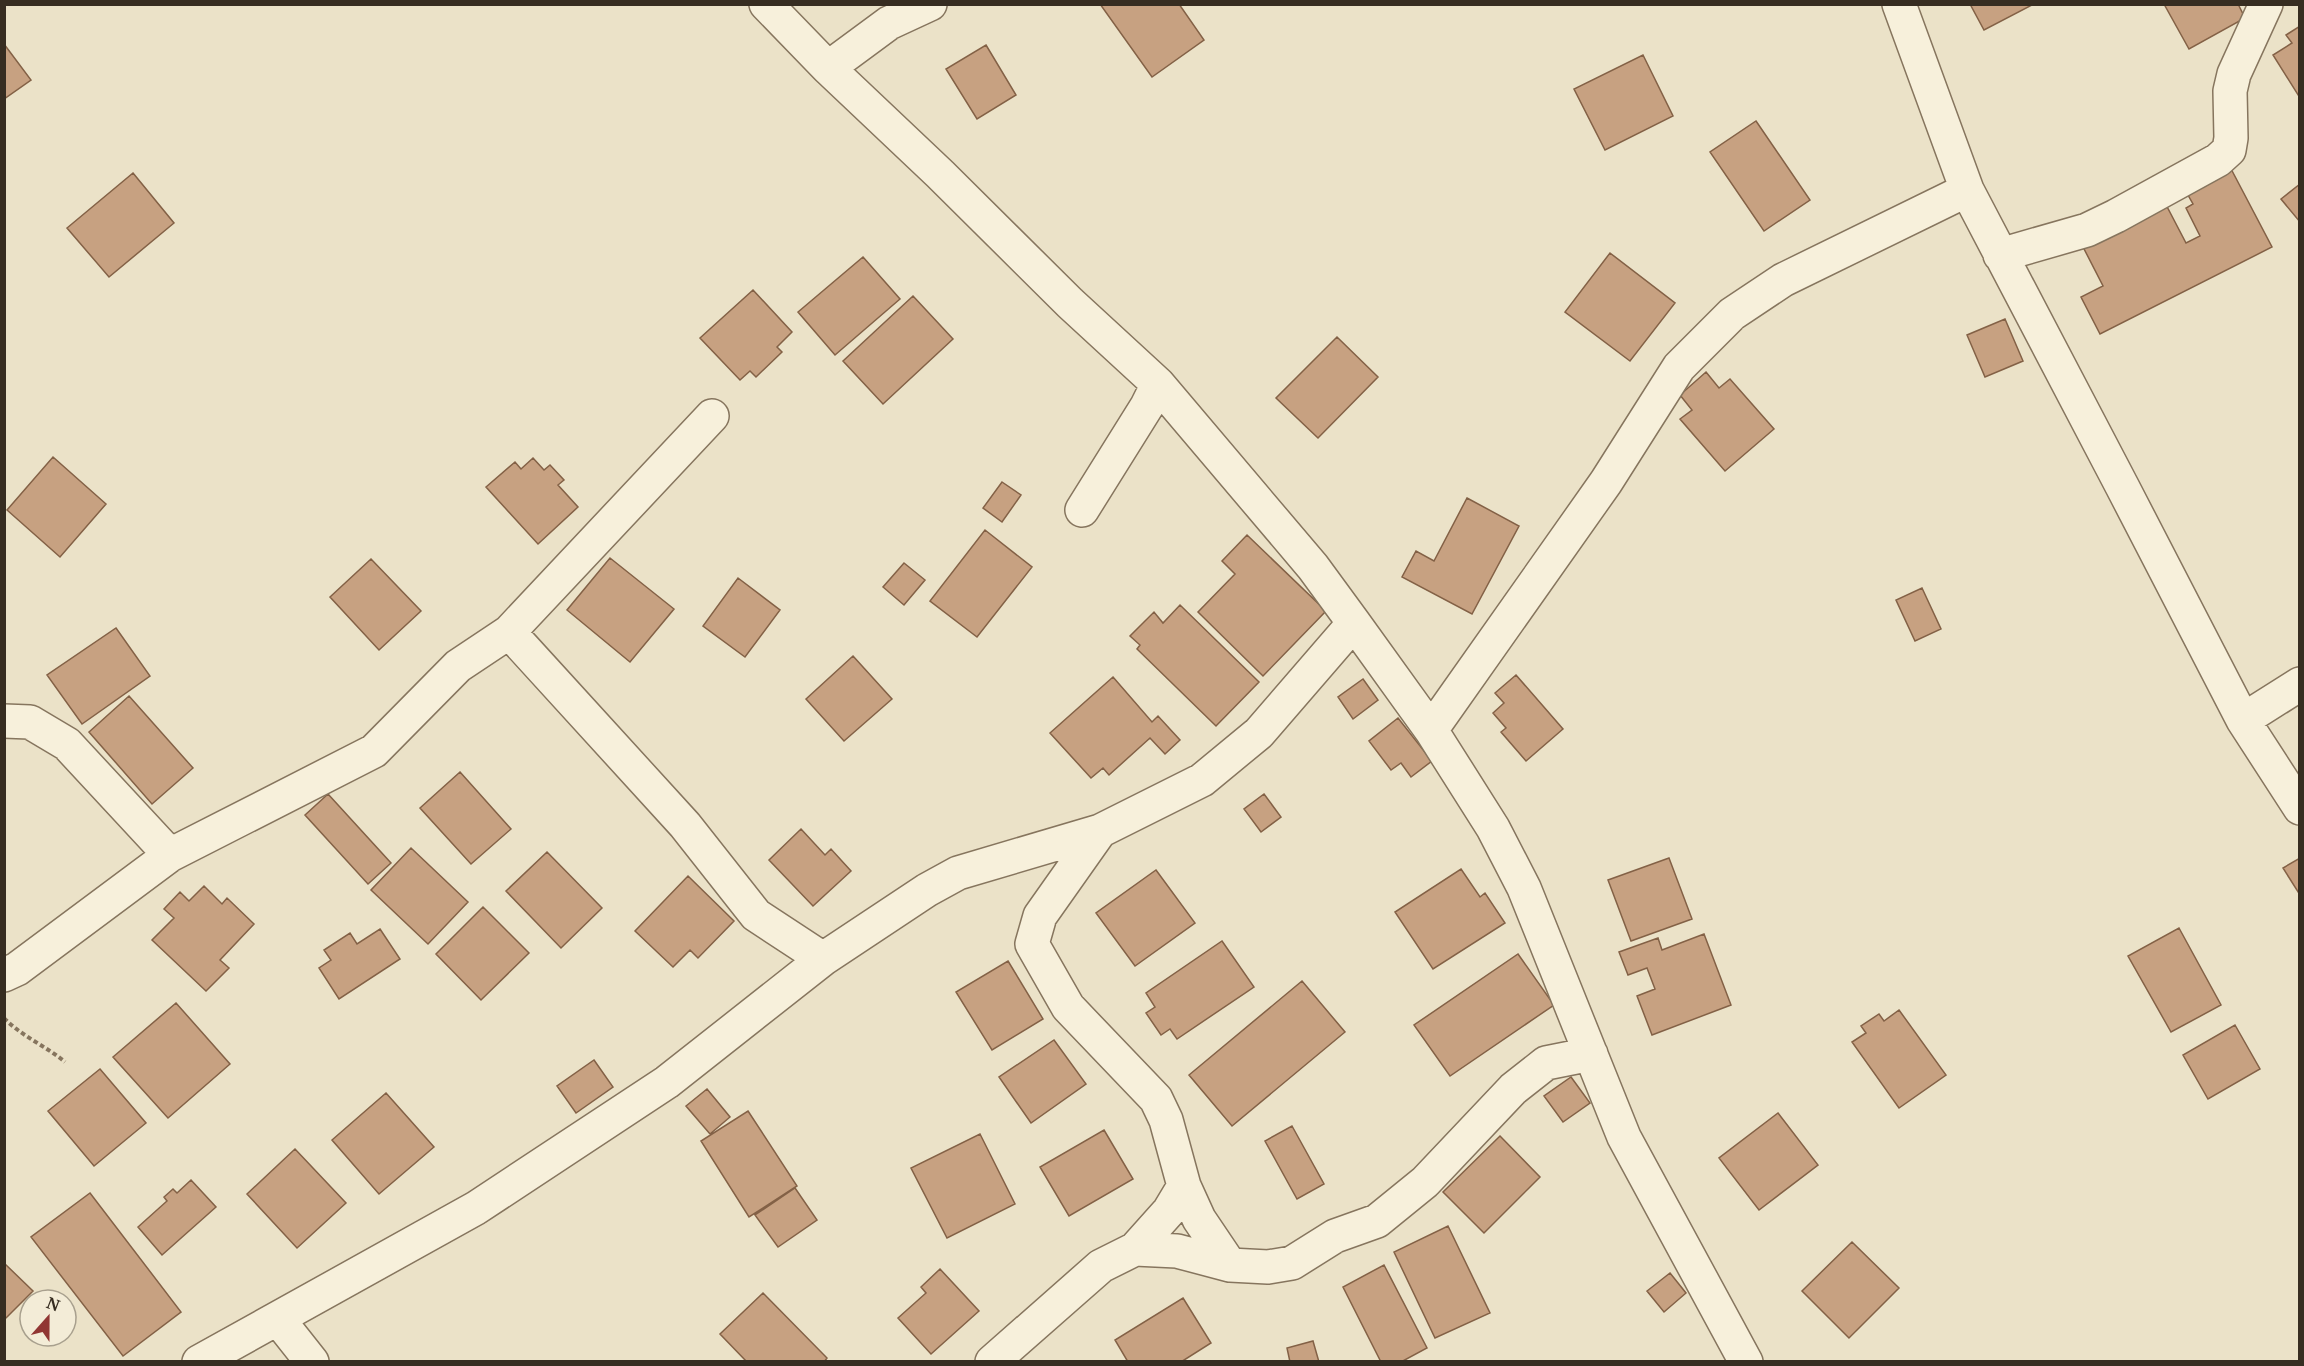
<svg xmlns="http://www.w3.org/2000/svg" width="2304" height="1366" font-family="'Noto Serif',serif">
	<style>
		.building { fill: #c7a181; stroke: #836146; stroke-width: 1.5 }
		.lines { fill: none; stroke-linecap: round; stroke-linejoin: round }
		.minor-casing { stroke: #86755e; stroke-width: 36 }
		.path { stroke: #86755e; stroke-width: 4; stroke-dasharray: 4.5 3; stroke-linecap: butt }
		.minor { stroke: #f7f0db; stroke-width: 33 }
	</style>
	<rect width="100%" height="100%" fill="#ebe2c8"/>
	<path class="building" d="M1100,4H1179L1204,40L1152,77Z
		M1970,4H2034L1984,30Z
		M2164,4H2238L2245,18L2189,49Z
		M2300,26V98L2273,55L2292,43L2286,35Z
		M4,44L31,80L4,99Z
		M986,45L1016,95L977,119L946,69Z
		M1643,55L1673,116L1605,150L1574,89Z
		M1756,121L1810,200L1764,231L1710,152Z
		M2229,165L2272,247L2100,334L2081,297L2103,286L2080,241L2163,199L2186,243L2200,236L2186,208L2193,204L2184,188Z
		M133,173L174,223L109,277L67,228Z
		M2300,184V222L2281,199Z
		M1610,253L1675,303L1630,361L1565,312Z
		M863,257L900,299L835,355L798,312Z
		M753,290L792,332L777,347L782,352L756,377L750,371L740,380L700,338Z
		M913,296L953,339L883,404L843,361Z
		M2005,319L2023,361L1985,377L1967,335Z
		M1337,337L1378,377L1318,438L1276,398Z
		M1706,372L1719,388L1730,379L1774,429L1725,471L1680,419L1692,410L1680,395Z
		M53,457L106,504L60,557L7,510Z
		M533,458L544,470L550,465L564,480L558,485L578,507L538,544L486,487L515,462L521,469Z
		M1002,482L1021,495L1002,522L983,508Z
		M1467,498L1519,526L1472,614L1402,577L1416,551L1434,561Z
		M985,530L1032,567L977,637L930,601Z
		M1247,535L1326,611L1263,676L1198,612L1235,574L1222,561Z
		M610,558L674,609L630,662L567,610Z
		M371,559L421,611L379,650L330,597Z
		M904,563L925,580L904,605L883,587Z
		M738,578L780,610L745,657L703,626Z
		M1922,588L1941,629L1915,641L1896,600Z
		M1180,605L1259,682L1216,726L1137,649L1140,645L1130,636L1154,612L1163,623Z
		M116,628L150,676L82,724L47,675Z
		M853,656L892,699L844,741L806,699Z
		M1516,675L1563,729L1526,761L1501,732L1506,728L1493,713L1504,703L1495,693Z
		M1113,677L1152,722L1158,716L1180,740L1165,754L1150,738L1109,775L1103,768L1091,778L1050,733Z
		M1363,679L1378,700L1353,719L1338,697Z
		M129,696L193,768L152,804L89,732Z
		M1398,718L1432,761L1411,777L1401,763L1391,770L1369,741Z
		M460,772L511,829L471,864L420,808Z
		M328,794L391,863L368,884L305,815Z
		M1264,794L1281,817L1261,832L1244,809Z
		M801,829L825,855L831,849L851,871L813,906L769,860Z
		M411,848L468,902L428,944L371,890Z
		M547,852L602,908L561,948L506,891Z
		M1669,858L1692,919L1631,941L1608,880Z
		M2300,858V895L2283,868Z
		M1461,869L1480,897L1485,893L1505,923L1433,969L1395,912Z
		M1156,870L1195,923L1135,966L1096,913Z
		M688,876L734,921L698,958L690,950L673,967L635,931Z
		M204,886L222,904L227,898L254,924L220,960L229,968L206,991L152,940L174,918L164,909L180,892L189,901Z
		M483,907L529,953L481,1000L436,954Z
		M2179,928L2221,1005L2171,1032L2128,956Z
		M380,929L400,959L339,999L319,968L331,960L324,950L350,933L357,944Z
		M1704,934L1731,1005L1652,1035L1637,996L1655,989L1647,968L1628,975L1619,952L1658,938L1662,950Z
		M1222,941L1254,987L1177,1039L1170,1029L1161,1035L1146,1013L1155,1007L1146,993Z
		M1518,954L1554,1005L1450,1076L1414,1025Z
		M1008,961L1043,1019L992,1050L956,992Z
		M1302,981L1345,1032L1232,1126L1189,1075Z
		M176,1003L230,1064L168,1118L113,1057Z
		M1899,1010L1946,1075L1899,1108L1852,1042L1866,1033L1861,1026L1879,1014L1884,1021Z
		M2235,1025L2260,1069L2208,1099L2183,1055Z
		M1054,1040L1086,1084L1031,1123L999,1077Z
		M594,1060L613,1087L576,1113L557,1086Z
		M100,1069L146,1123L94,1166L48,1111Z
		M1571,1077L1590,1103L1563,1122L1544,1096Z
		M707,1089L730,1117L710,1134L686,1106Z
		M386,1093L434,1147L379,1194L332,1140Z
		M748,1111L797,1186L749,1217L701,1141Z
		M1778,1113L1818,1165L1759,1210L1719,1158Z
		M1292,1126L1324,1184L1297,1199L1265,1141Z
		M1104,1130L1133,1179L1069,1216L1040,1167Z
		M980,1134L1015,1204L947,1238L911,1168Z
		M1500,1136L1540,1177L1484,1233L1443,1192Z
		M295,1149L346,1203L297,1248L247,1194Z
		M191,1180L216,1207L162,1255L138,1227L167,1201L164,1197L173,1189L177,1193Z
		M795,1188L817,1220L778,1247L755,1215Z
		M90,1193L181,1312L123,1356L31,1237Z
		M1448,1226L1490,1313L1435,1338L1394,1252Z
		M1852,1242L1899,1288L1849,1338L1802,1291Z
		M4,1263L33,1291L4,1320Z
		M1384,1265L1427,1348L1401,1362H1381L1343,1287Z
		M940,1269L979,1311L931,1354L898,1318L926,1293L921,1287Z
		M1670,1273L1686,1293L1664,1312L1647,1291Z
		M763,1293L827,1358L824,1362H747L720,1334Z
		M1183,1298L1211,1343L1181,1362H1128L1115,1340Z
		M1313,1341L1319,1362H1290L1287,1348Z"/>
	<g class="lines">
		<g class="minor-casing">
			<path id="minor" d="M766,4L828,68L940,174L1070,303L1158,384L1313,567L1354,623L1431,730L1493,828L1524,888L1624,1137L1746,1362
				M1899,4L1967,190L2122,486L2243,720L2300,808
				M828,68L889,23L930,4
				M2000,255L2087,230L2116,216L2218,160L2229,150L2231,138L2230,91L2234,74L2266,4
				M1082,510L1147,406L1158,384
				M509,632L685,825L756,915L823,959
				M2243,720L2300,684
				M4,721L30,722L67,744L170,855
				M1431,730L1606,482L1679,367L1732,314L1783,280L1967,190
				M1100,831L1040,916L1032,944L1068,1007L1156,1099L1166,1120L1184,1186L1199,1219L1230,1265
				M4,975L17,969L170,855L374,751L458,666L509,632L712,416
				M1135,1249L1177,1251L1230,1265L1268,1267L1292,1263L1335,1236L1377,1221L1425,1182L1513,1089L1546,1063L1591,1054
				M278,1319L312,1362
				M199,1362L476,1208L667,1082L823,959L927,890L958,873L1100,831L1202,780L1259,733L1354,623
				M992,1362L1101,1266L1135,1249L1169,1211L1184,1186"/>
		</g>
		<path class="path" d="M4,1018C21,1036 46,1046 65,1062"/>
		<use href="#minor" class="minor"/>
	</g>
	<rect width="2304" height="1366" fill="none" stroke="#372d21" stroke-width="12"/>
	<g transform="translate(48 1318) rotate(21)"><circle r="28" fill="#f3ecd7" stroke="#a8a08e" stroke-width="1.5"/>
	<path d="M0-4.5L10 22L0 15L-10 22Z" fill="#913633"/>
	<text y="-9" font-size="16" font-weight="bold" text-anchor="middle" fill="#372d21">N</text>
	</g>
</svg>
